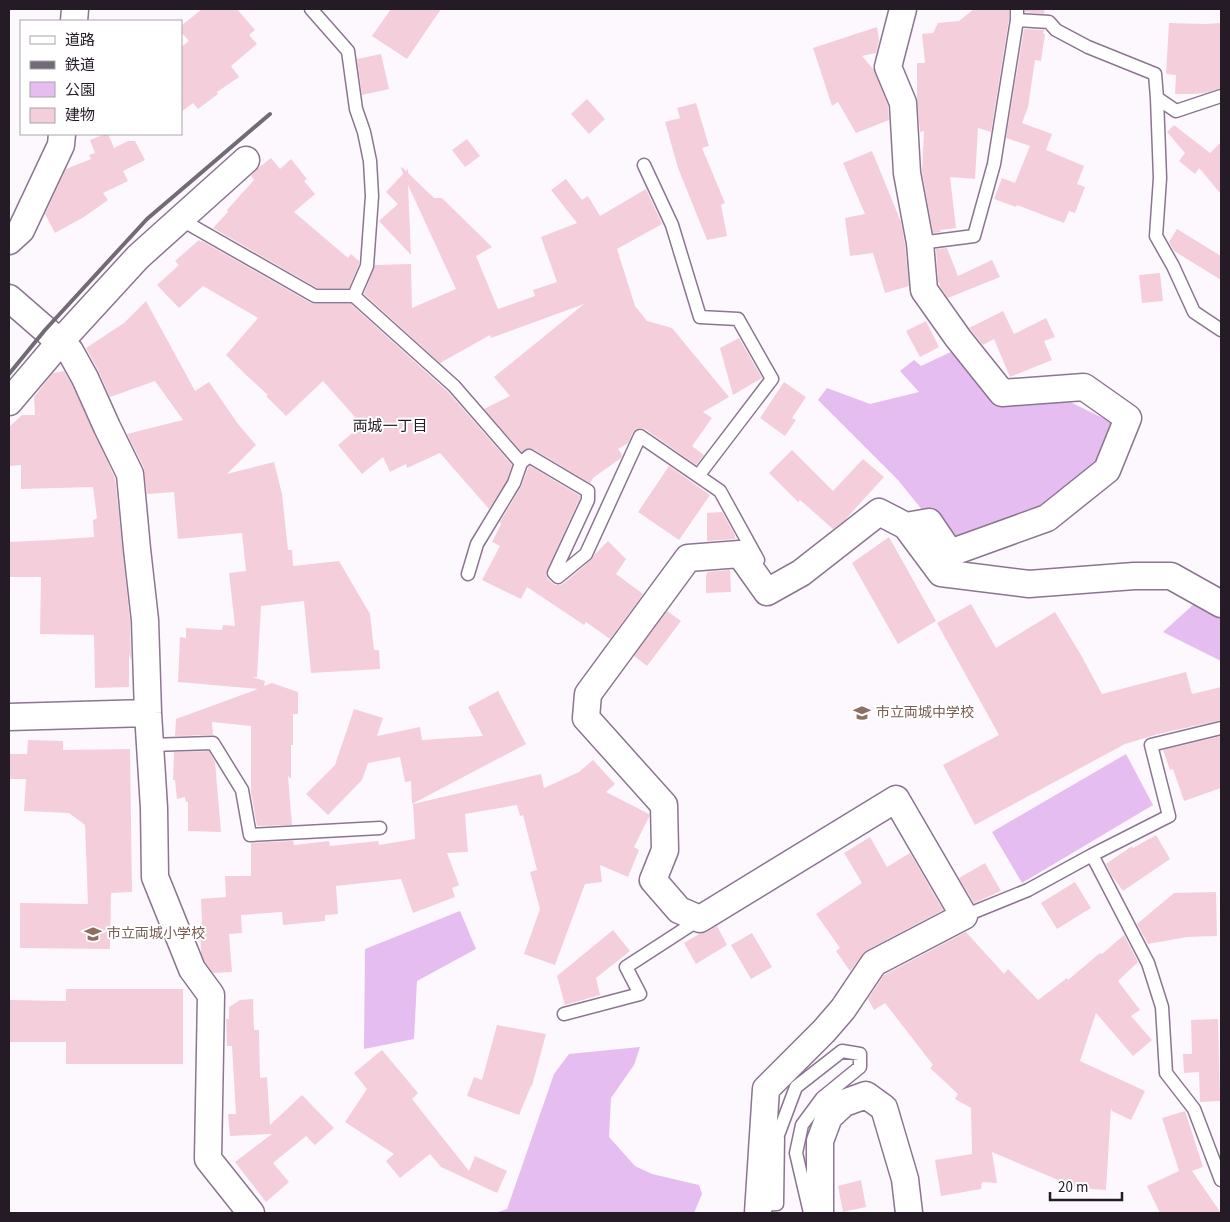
<svg xmlns="http://www.w3.org/2000/svg" width="1230" height="1222" font-family="'Source Sans 3','Noto Sans JP',sans-serif">
	<style>
		.green { fill: #e6bdf0 }
		.building { fill: #f5cedc }
		.lines { fill: none; stroke-linecap: round; stroke-linejoin: round }
		.service-casing { stroke: #8b7590; stroke-width: 15 }
		.minor-casing { stroke: #8b7590; stroke-width: 29 }
		.service { stroke: #fff; stroke-width: 12 }
		.minor { stroke: #fff; stroke-width: 26 }
		.rail { stroke: #726a74; stroke-width: 4 }
		.labels { text-anchor: middle; dominant-baseline: central; stroke-width: 4; stroke-linejoin: round; paint-order: stroke }
		.education-label { font-size: 14px; fill: #785e54; stroke: #fff; text-anchor: start }
		.neighbourhood-label { font-size: 15px; fill: #241b26; stroke: #fff }
	</style>
	<rect width="100%" height="100%" fill="#fdf8fe"/>
	<path class="green" d="M953,351L997,402L1062,398L1111,422L1097,479L1044,514L953,548L898,480L818,400L827,388L870,404L919,392L900,371L914,360L921,366Z
		M1194,604L1221,611V661L1163,632Z
		M1126,754L1153,805L1022,883L992,832Z
		M460,911L476,949L417,981L414,1039L364,1049L365,949Z
		M640,1047L634,1065L611,1098L609,1137L635,1166L652,1174L699,1185L702,1194L694,1213H495L507,1209L554,1074L569,1054Z"/>
	<path class="building" d="M202,9H237L255,30L249,35L257,44L231,66L239,77L217,92L218,94L198,109L193,103L181,112V47L189,41L181,32V26Z
		M391,9H441L407,59L372,36Z
		M974,9H1009V19L991,132L978,128L975,179L950,177L956,228L940,230L941,232L933,233L922,171L924,131L920,132L917,97V63H925L922,34L933,33L938,23L959,21Z
		M1025,9H1045L1044,14L1025,12Z
		M1169,23L1205,24L1221,23V88L1205,93L1194,94H1175L1176,75L1166,74Z
		M877,27L879,40L876,53L862,56L874,70L888,106L889,120L856,133L838,102L832,106L813,48Z
		M1024,29L1044,30L1043,34H1045L1041,61L1035,60L1028,107L1022,123L1052,134L1046,150L1084,166L1077,184L1085,187L1075,213L1069,211L1064,223L1017,205L1016,207L994,199L1002,178L1015,183L1030,146L1006,138Z
		M381,54L389,89L362,95L357,59Z
		M587,99L605,119L589,134L571,114Z
		M696,103L709,146L702,148L725,203L721,205L727,236L707,240L678,168L665,122L680,118L677,108Z
		M1174,125L1210,153L1221,142V194L1199,168L1195,174L1179,161L1185,153L1167,132Z
		M105,134H108L114,148L128,141H135L145,160L123,171L128,181L103,193L108,200L84,217L55,233L45,214L66,169L91,159L89,155L95,153L90,140Z
		M467,139L480,156L465,167L452,150Z
		M872,151L901,222L905,245L909,286L885,293L873,253L850,256L845,218L865,214L843,163Z
		M271,158L280,169L291,159L307,179L304,181L315,194L294,212L348,258L351,254L359,261V264L349,288H317L213,228L228,212L227,210L254,180L251,176L258,168Z
		M402,167L406,171L408,169V173L434,198H442L492,247L476,256L498,309L535,296L533,290L557,282L541,237L577,223L551,190L566,179L582,200L588,196L600,216L646,189L662,224L617,249L635,306L647,321L672,328L729,397L703,412L712,418L692,446L704,455L696,465L645,429L640,428L636,429L633,432L628,443L618,449L622,455L621,458L593,478L590,483L533,449L528,448L522,452L484,409L510,396L494,377L584,304L491,338L490,335L440,363L364,294L375,265L411,264L412,308L456,289L408,185L411,255L379,221L398,204L386,192L403,174L401,168Z
		M1177,229L1221,256V280L1174,251L1169,242Z
		M199,240L201,242L202,241L311,303L315,304H351L448,392L512,465L507,480L489,509L440,453L407,468L406,464L390,472L383,457L362,474L338,445L362,425L323,381L286,416L266,396L268,395L246,375L226,355L258,318L203,286L179,308L157,285L179,265L175,261Z
		M947,248L958,276L992,260L1000,277L948,298L939,285H940L938,281L936,249Z
		M1160,273L1163,301L1142,303L1139,275Z
		M146,301L195,391L209,382L238,424L256,445L227,474L274,462L282,494L288,550H292L293,566L339,561L370,614L374,650H379L380,669L311,673L304,601L261,606L257,677H252L265,681L264,686L272,683L298,692V714H293V745H291V779L288,776L292,825L257,826L251,793V726L212,722L213,735L175,736L176,719L258,689L178,682L180,637L186,638V628L222,630L223,625L235,626L229,573L246,571L242,533L178,539L174,492L147,494L144,468L127,434L183,420L155,381L110,397L99,372L86,348L124,323Z
		M1003,311L1014,334L1046,318L1055,337L1044,341L1052,360L1010,377L994,339L983,345L969,328Z
		M926,321L939,347L920,357L906,331Z
		M739,338L762,378L733,395L720,348Z
		M64,371L72,385L115,478L130,621L131,660L129,654V687L95,688L94,635L40,634L41,577H9V542L51,540L94,537L93,520L97,518L93,487L21,489V465L9,466V427L22,415H35L34,397L53,373Z
		M784,382L806,397L792,418L796,420L785,436L760,418Z
		M792,450L833,491L863,459L884,477L844,521L833,529L800,500L798,502L769,473Z
		M530,466L580,496V498L547,570L546,574L548,579L555,585H559L563,584L591,560L595,554L608,541L626,559L616,574L643,594L610,639L586,622L584,625L527,587L521,599L482,580L500,546L492,542L501,524L500,522L521,487L528,468Z
		M669,466L710,495L679,540L638,512Z
		M722,512L735,535V539L707,541V513Z
		M889,537L936,621L898,644L852,563Z
		M730,570L731,592L706,593V575H707V572Z
		M971,604L996,648L1055,612L1081,655L1102,694L1186,672L1192,694L1221,687V720L1158,734L1125,744L975,825L943,765L999,735L937,623Z
		M667,611L681,621L647,666L634,656Z
		M498,691L526,744L412,804L411,781L405,782L400,757L368,763L362,780L328,815L306,794L335,765L354,709L383,718L377,736L420,727L422,740L483,736L468,707Z
		M1221,736V788L1184,801L1173,769L1170,770L1163,750Z
		M28,740L63,741V750L130,749L132,892L111,893L110,949L20,948V903L88,904L85,825L69,813L24,811L26,779H9V754H27Z
		M209,751L215,762L221,832L188,831V802H186L185,797L177,799L175,780H173L174,752Z
		M593,760L615,784L606,792L649,814V817L634,847L639,850L628,877L600,865L602,882L585,884L555,965L524,954L540,909L530,872L537,870L523,815L520,816L517,805L465,814L468,852L447,853L459,885L452,888L455,897L413,913L401,879L336,886L338,914L325,915V921L283,925L282,912L241,915L242,933L229,934L232,972L213,973L205,962L201,952L200,924L202,923L201,899L226,897L225,876H251V843L293,841L294,845L329,841L330,846L378,841L379,845L415,839L413,804L541,774L544,788L579,772Z
		M1156,835L1170,859L1123,891L1112,876L1106,864L1132,846L1133,848Z
		M870,837L887,867L910,853L943,910L867,950L862,955L850,971L836,951L840,948L816,914L862,883L844,853Z
		M985,863L1001,891L974,903L959,878Z
		M1075,882L1091,908L1057,929L1041,903Z
		M1216,892L1217,936L1187,937L1148,944L1137,924L1174,893Z
		M717,926L727,945L696,964L684,943L699,934L707,932Z
		M613,930L630,951L596,978L600,995L565,1005L557,976Z
		M966,932L1004,974L1008,969L1038,1000L1067,978L1068,980L1100,953L1102,954L1124,935L1138,962L1118,981L1140,1010L1131,1016L1152,1040L1133,1056L1096,1013L1080,1061L1145,1091L1131,1120L1112,1111L1111,1108L1106,1190L1077,1188L992,1152L997,1183L982,1182L981,1189L941,1196L935,1160L972,1154L971,1108L955,1099L958,1094L930,1068L933,1065L885,1003L874,1010L868,999L884,975Z
		M752,933L772,967L751,979L731,945Z
		M66,989H183V1064H66V1042H9V1000L66,1001Z
		M253,999L254,1030H259L260,1078L267,1077L270,1125L302,1095L334,1128L315,1145L306,1136L273,1163L289,1182L266,1202L235,1162L272,1134L230,1136L228,1114H236L232,1046H227L226,1019H229V1007L240,1000Z
		M1218,1019L1220,1101L1200,1102L1199,1072L1184,1073L1183,1054H1192L1191,1020Z
		M497,1025L546,1034L532,1086H531L519,1115L467,1096L474,1077L482,1080Z
		M382,1050L418,1093L412,1099L469,1171L475,1156L507,1171L497,1193L441,1167L430,1154L400,1178L386,1161L394,1154L345,1122L367,1089L354,1073Z
		M1185,1111L1203,1167L1192,1171L1221,1213H1160L1147,1186L1179,1171L1162,1118Z
		M861,1180L866,1207L843,1212L838,1186Z"/>
	<g class="lines">
		<g class="service-casing">
			<path id="service" d="M311,9L348,51L356,109L364,132L370,161L372,196L367,266L354,296
				M1017,20L1049,22L1056,30L1088,47L1155,74L1157,98L1160,178L1156,236L1173,266L1194,312L1221,330
				M1157,98L1176,111L1221,96
				M644,165L672,225L700,317L738,319L772,379L698,476
				M180,219L315,296H354L454,386L521,463L514,483L477,544L468,574
				M920,243L974,236L994,164L1017,20V9
				M521,463L529,456L588,491V500L554,573L558,577L586,554L640,436L720,491L758,560
				M150,745L213,743L242,790L250,835L380,828
				M1092,855L1169,816L1151,745L1221,728
				M964,916L1028,890L1092,855L1148,963L1162,1007L1166,1073L1194,1109L1221,1180
				M564,1014L640,994L626,967L700,919
				M758,1205L777,1204L778,1135L796,1087L842,1051L860,1054V1067L822,1098L802,1125L796,1153L810,1213"/>
		</g>
		<g class="minor-casing">
			<path id="minor" d="M903,9L888,67L903,103L907,173L920,243L924,290L958,338L1002,393L1084,387L1128,418L1107,470L1047,518L950,553L929,522L906,526
				M74,21L75,9
				M9,241L21,230L61,145L62,134
				M9,298L70,351L85,378L107,427L130,474L137,549L145,620L148,713L154,808L155,877L192,969L211,995L208,1159L251,1213
				M9,402L60,342L138,257L246,160
				M9,717L148,713
				M758,1213L766,1089L824,1031L843,1009L874,963L964,916L896,799L700,919L679,910L653,880L665,850L664,805L586,718L588,694L688,558L740,554L767,592L801,573L879,512L906,526L941,573L1029,584L1134,576H1171L1221,604
				M820,1213V1141L829,1117L844,1103L866,1095L884,1108L905,1179L909,1213"/>
		</g>
		<use href="#service" class="service"/>
		<use href="#minor" class="minor"/>
		<path class="rail" d="M9,374L45,330L147,219L270,114"/>
	</g>
	<defs>
		<g id="school-bare" transform="scale(1.35)"><path d="M0-5L7-2L0 1L-7-2ZM-4 1L0 2.5L4 1V4Q0 6-4 4Z" fill="#8d6e63" stroke="#fff" stroke-width="2.5" paint-order="stroke"/></g>
	</defs>
	<g fill-rule="evenodd">
		<use href="#school-bare" x="862" y="713"/>
		<use href="#school-bare" x="93" y="934"/>
	</g>
	<g class="labels">
		<g class="education-label">
			<text x="876" y="713">市立両城中学校</text>
			<text x="107" y="934">市立両城小学校</text>
		</g>
		<g class="neighbourhood-label">
			<text x="390" y="426">両城一丁目</text>
		</g>
	</g>
	<rect width="1230" height="1222" fill="none" stroke="#241b26" stroke-width="20"/>
	<rect x="20" y="20" width="162" height="115" fill="#ffffff" stroke="#a7a4a8"/>
	<rect x="30" y="36" width="25" height="8" fill="#ffffff" stroke="#a7a4a8"/>
	<text x="65" y="45" font-size="15" fill="#241b26">道路</text>
	<rect x="30" y="61" width="25" height="8" fill="#726a74" stroke="#a7a4a8"/>
	<text x="65" y="70" font-size="15" fill="#241b26">鉄道</text>
	<rect x="30" y="82" width="25" height="15" fill="#e6bdf0" stroke="#a7a4a8"/>
	<text x="65" y="95" font-size="15" fill="#241b26">公園</text>
	<rect x="30" y="108" width="25" height="15" fill="#f5cedc" stroke="#a7a4a8"/>
	<text x="65" y="120" font-size="15" fill="#241b26">建物</text>
	<path d="M1050 1192v8h72v-8" fill="none" stroke="#241b26" stroke-width="2.5"/>
	<text x="1058" y="1192" font-size="15" fill="#241b26" stroke="#ffffff" stroke-width="4" paint-order="stroke">20 m</text>
</svg>
